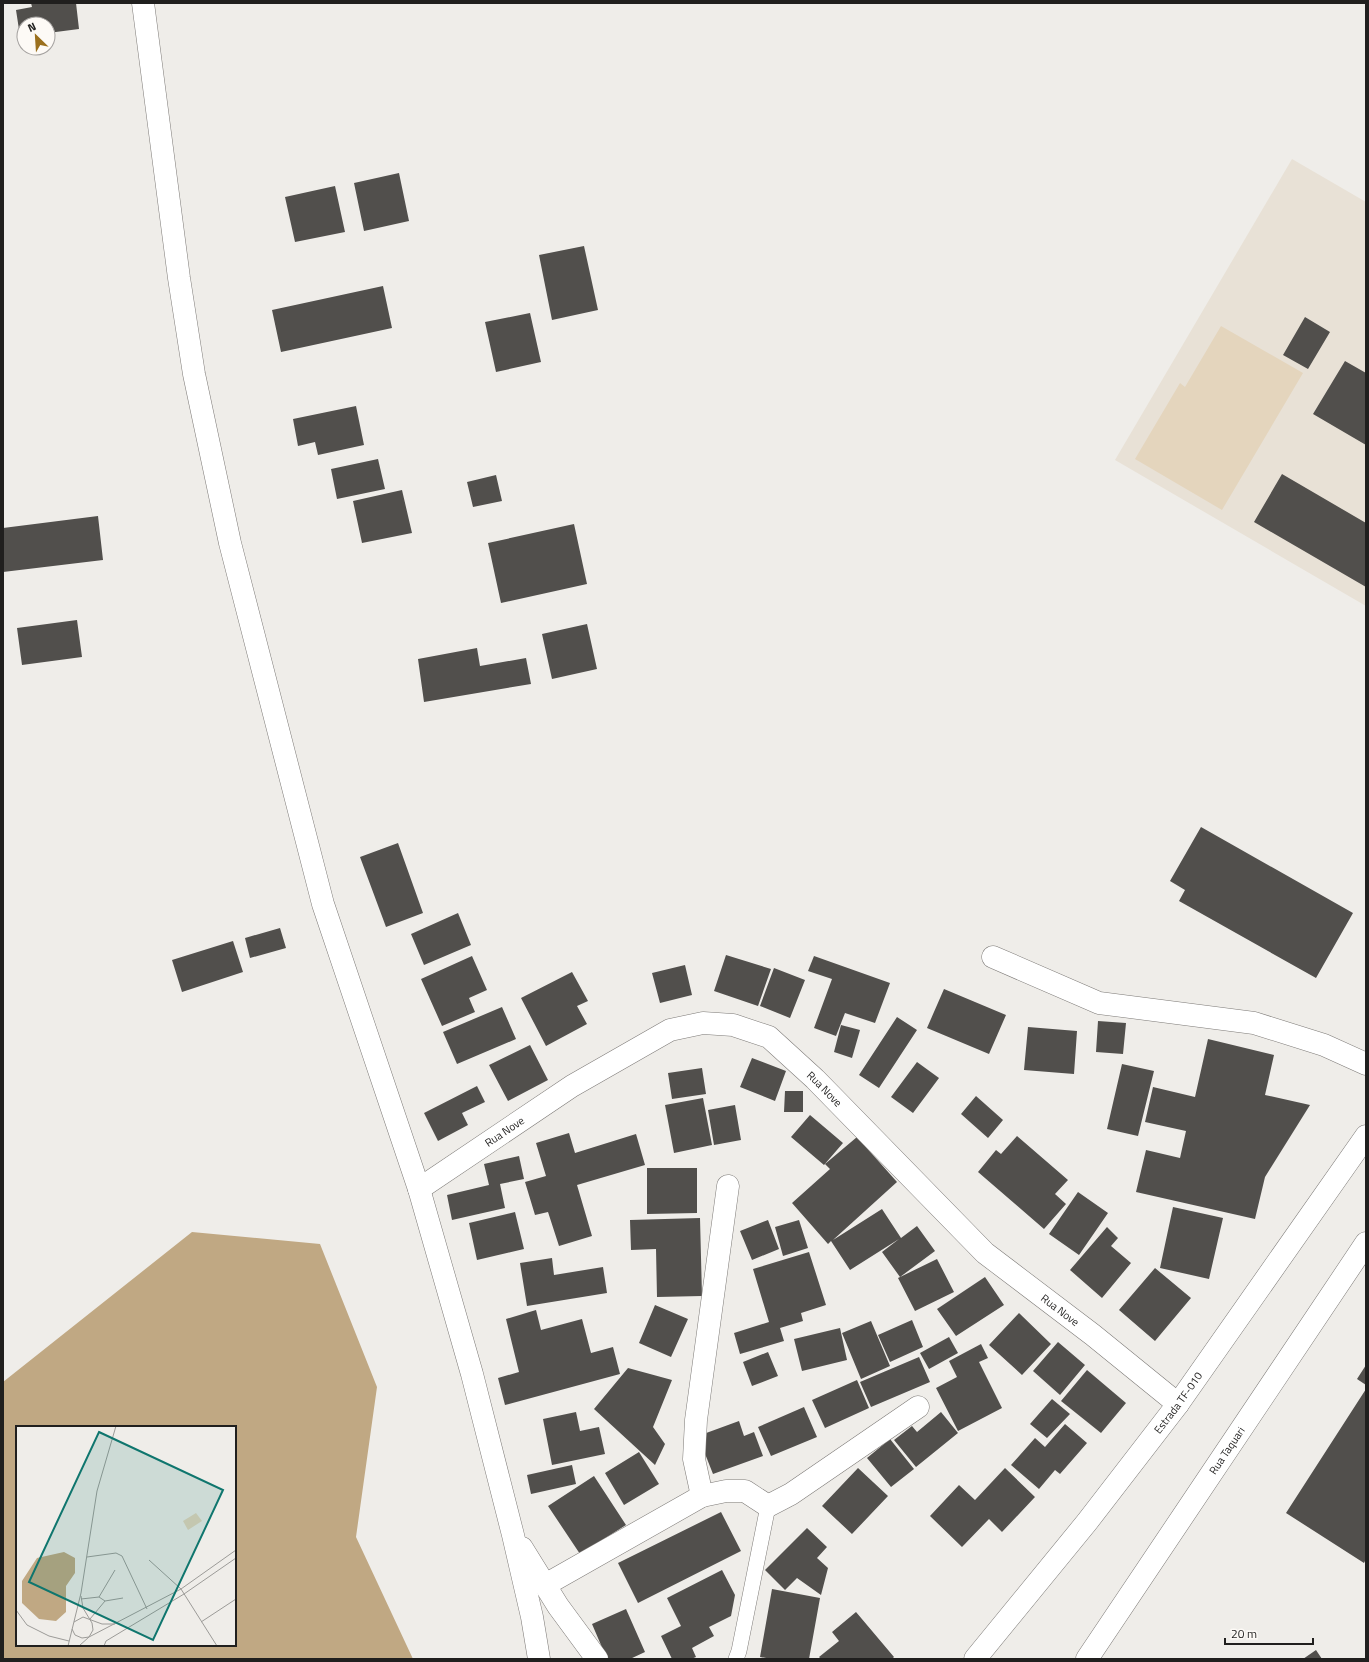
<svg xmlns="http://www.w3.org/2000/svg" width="1369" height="1662" font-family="'Titillium Web',sans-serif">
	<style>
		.built { fill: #e8e1d6 }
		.green { fill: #e4d5bd }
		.water { fill: #c0a883; fill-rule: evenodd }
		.building { fill: #514f4c }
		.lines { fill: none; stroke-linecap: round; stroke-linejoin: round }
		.service-casing { stroke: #7d7a77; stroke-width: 16 }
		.minor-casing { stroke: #7d7a77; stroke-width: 23 }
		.primary-casing { stroke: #7d7a77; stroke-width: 23 }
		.service { stroke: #fff; stroke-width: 15 }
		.minor { stroke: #fff; stroke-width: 22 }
		.primary { stroke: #fff; stroke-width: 22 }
		.labels { text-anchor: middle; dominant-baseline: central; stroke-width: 4; stroke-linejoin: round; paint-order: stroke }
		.street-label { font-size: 11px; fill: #201f1e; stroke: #fdfaf6 }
		.inset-road { fill: none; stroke: #9c9b98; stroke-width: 1 }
		.view { fill: #0f766e; fill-opacity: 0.15; stroke: #0f766e; stroke-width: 2 }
		.inset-edge { fill: none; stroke: #201f1e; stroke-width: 2 }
	</style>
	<rect width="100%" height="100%" fill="#efede9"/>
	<path class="built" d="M1292,159L1366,202V606L1115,460Z"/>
	<path class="green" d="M1221,326L1303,373L1222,510L1135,459L1180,383L1185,387Z"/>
	<path class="water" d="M192,1232L320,1244L377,1387L356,1537L413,1659H3V1382ZM17,1427H235V1645H17Z"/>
	<path class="building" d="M31,3H76L79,29L48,33V24H24V49H22L16,10L32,7Z
		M399,173L409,221L364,231L354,183Z
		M335,186L345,232L295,242L285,197Z
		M584,246L598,310L552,320L539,255Z
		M383,286L392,328L281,352L272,310Z
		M530,313L541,362L496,372L485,322Z
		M1305,317L1330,332L1308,369L1283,355Z
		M1345,361L1366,373V445L1313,414Z
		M356,406L364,445L318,455L315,442L298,446L293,419Z
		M378,459L385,489L337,499L331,469Z
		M1282,474L1366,523V587L1254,522Z
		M496,475L502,501L473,507L467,482Z
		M402,490L412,533L362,543L353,501Z
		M98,516L103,560L3,572V528Z
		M574,524L587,584L501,603L488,543Z
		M77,620L82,657L22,665L17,628Z
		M587,624L597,669L552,679L542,634Z
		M477,648L480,666L526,658L531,684L424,702L418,659Z
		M1201,827L1353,913L1316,978L1179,901L1185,890L1170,881Z
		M398,843L423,913L386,927L360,857Z
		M458,913L471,945L424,965L411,934Z
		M280,928L286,948L250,958L245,938Z
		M233,941L243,972L182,992L172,960Z
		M726,955L771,969L758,1006L714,991Z
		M472,956L487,990L469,998L475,1012L442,1026L421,979Z
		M814,956L890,983L875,1023L845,1013L836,1036L814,1028L832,979L808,971Z
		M685,965L692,995L660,1003L652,973Z
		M774,968L805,980L790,1018L760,1006Z
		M572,972L588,1001L577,1006L587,1024L546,1046L521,998Z
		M944,989L1006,1015L989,1054L927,1028Z
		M502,1007L516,1039L457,1064L443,1032Z
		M897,1017L917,1030L879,1088L859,1075Z
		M1098,1021L1126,1023L1123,1054L1096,1052Z
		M841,1025L860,1030L852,1058L834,1052Z
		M1028,1027L1077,1031L1074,1074L1024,1070Z
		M1208,1039L1274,1055L1265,1095L1310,1105L1265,1177L1255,1219L1136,1192L1146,1150L1180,1158L1186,1131L1145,1122L1153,1087L1195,1097Z
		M530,1045L548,1080L508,1101L489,1065Z
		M752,1058L786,1071L775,1101L740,1087Z
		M917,1062L939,1078L913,1113L891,1097Z
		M1122,1064L1154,1071L1138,1136L1107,1129Z
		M702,1068L706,1094L672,1099L668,1073Z
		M477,1086L485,1102L462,1113L468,1125L438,1141L424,1113Z
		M785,1091H803V1112H784Z
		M976,1096L1003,1120L988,1138L961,1114Z
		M703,1098L712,1145L674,1153L665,1105Z
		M735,1105L741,1140L714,1145L708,1110Z
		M810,1115L843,1143L824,1165L791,1137Z
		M569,1133L575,1153L636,1134L645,1165L577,1185L592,1236L559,1246L548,1212L535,1215L525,1182L546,1176L536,1143Z
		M1017,1136L1068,1180L1055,1194L1066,1204L1044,1229L978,1172L996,1150L1001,1154Z
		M857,1137L897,1182L833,1240L882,1209L901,1238L917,1226L935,1251L900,1277L882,1252L899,1239L850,1270L831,1241L828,1244L792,1203L830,1169L825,1164Z
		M519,1156L524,1179L500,1184L505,1208L452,1220L447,1195L489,1185L484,1164Z
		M647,1168H697V1213L647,1214Z
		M1078,1192L1108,1213L1079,1255L1049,1234Z
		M1173,1207L1223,1218L1209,1279L1160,1268Z
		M515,1212L524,1249L477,1260L469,1223Z
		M700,1218L702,1296L657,1297L656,1249L631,1250L630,1220Z
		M768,1220L779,1249L752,1260L740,1231Z
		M799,1220L808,1248L783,1256L775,1227Z
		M1107,1227L1118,1238L1111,1246L1131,1263L1102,1298L1070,1270Z
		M809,1252L826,1305L801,1313L803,1321L780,1328L784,1341L740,1354L734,1333L769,1322L753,1269Z
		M552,1258L554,1275L603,1267L607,1293L527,1306L520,1263Z
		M937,1259L954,1292L915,1311L898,1278Z
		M1155,1268L1191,1298L1155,1341L1119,1310Z
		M985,1277L1004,1305L956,1336L937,1309Z
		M655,1305L688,1319L671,1357L639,1343Z
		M536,1310L541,1330L582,1319L591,1353L613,1347L620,1374L505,1405L498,1378L519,1372L506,1319Z
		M1019,1313L1051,1344L1022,1375L989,1345Z
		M912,1320L923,1347L890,1362L878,1335Z
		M871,1321L890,1366L861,1379L842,1333Z
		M840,1328L847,1360L802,1371L794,1339Z
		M949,1337L958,1353L929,1369L920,1353Z
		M1058,1342L1085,1365L1060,1395L1033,1371Z
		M981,1344L988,1358L979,1362L1002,1408L958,1431L936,1388L957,1377L949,1361Z
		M768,1352L778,1376L752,1386L743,1362Z
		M919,1357L930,1382L871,1407L860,1382Z
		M1366,1365V1385L1357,1379Z
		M628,1368L672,1380L653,1427L665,1444L655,1465L594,1409Z
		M1087,1370L1126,1403L1101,1433L1061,1401Z
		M857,1380L869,1408L825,1428L812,1400Z
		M1366,1389V1559L1364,1563L1286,1513Z
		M1052,1399L1070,1414L1047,1438L1030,1424Z
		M804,1407L817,1437L771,1456L758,1427Z
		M576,1412L580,1431L599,1427L605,1454L552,1465L543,1419Z
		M941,1412L958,1433L916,1467L894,1440L912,1426L917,1432Z
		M739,1421L744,1436L754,1432L763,1456L713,1474L698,1436Z
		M1065,1424L1087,1443L1060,1474L1055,1470L1039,1489L1011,1465L1035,1438L1045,1447Z
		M890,1439L914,1469L891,1487L867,1458Z
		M639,1452L659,1484L624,1505L605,1473Z
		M572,1465L576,1484L531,1494L527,1475Z
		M858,1468L888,1496L852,1534L822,1506Z
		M1005,1468L1035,1497L1002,1532L989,1519L962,1547L930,1516L959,1485L975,1500Z
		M594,1476L626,1525L580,1554L548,1506Z
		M721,1512L741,1551L638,1603L618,1563Z
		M807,1528L827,1547L817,1558L828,1568L821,1595L797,1578L785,1590L765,1570Z
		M722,1570L735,1595L731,1616L709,1627L714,1636L692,1648L696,1657L691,1659H672L661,1636L681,1626L667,1598Z
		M772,1589L820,1598L809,1659H772L760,1657Z
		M626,1609L645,1652L630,1659H607L592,1624Z
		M856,1612L894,1657L892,1659H821L819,1657L839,1641L832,1632Z
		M1316,1650L1322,1659H1303Z"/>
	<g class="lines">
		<g class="service-casing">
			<path id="service" d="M736,1659L739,1651L768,1506"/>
		</g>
		<g class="minor-casing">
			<g id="minor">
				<path d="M993,957L1099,1003L1254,1023L1324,1045L1366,1064"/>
				<path id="s1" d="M419,1189L572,1086L670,1030L703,1023L733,1025L769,1037L815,1079L985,1253L1093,1335L1178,1404"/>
				<path d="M702,1496L694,1459L696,1420L728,1186"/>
				<path d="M545,1585L702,1496L726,1491H745L768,1506L791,1494L918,1407"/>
				<path id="s2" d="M1087,1659L1366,1243"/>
			</g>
		</g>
		<g class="primary-casing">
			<g id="primary">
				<path d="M143,3L179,278L194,374L230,543L323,904L419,1189L472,1374L513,1535L532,1617L539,1659"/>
				<path d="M522,1548L558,1606L597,1659"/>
				<path id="s3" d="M975,1659L1087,1522L1178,1404L1366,1136"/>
			</g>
		</g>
		<use href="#service" class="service"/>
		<use href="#minor" class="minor"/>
		<use href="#primary" class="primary"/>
	</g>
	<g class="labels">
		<g class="street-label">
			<text stroke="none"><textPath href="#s1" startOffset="475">Rua Nove</textPath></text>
			<text stroke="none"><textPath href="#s1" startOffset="103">Rua Nove</textPath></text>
			<text stroke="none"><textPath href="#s1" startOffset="799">Rua Nove</textPath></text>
			<text stroke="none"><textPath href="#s3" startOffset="327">Estrada TF-010</textPath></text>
			<text stroke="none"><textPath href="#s2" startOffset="251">Rua Taquari</textPath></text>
		</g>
	</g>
	<g transform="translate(16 1426)">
		<rect width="220" height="220" fill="#efede9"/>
		<path d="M180,87L186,95L172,104L167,95Z" fill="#e4d5bd"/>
		<path d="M48,126L59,132V147L50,160V186L40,195L23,193L6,177V155L21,132Z" fill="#c0a883"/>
		<path class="inset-road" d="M71,131L100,127L106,130L131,183M133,134L165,163L201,220M83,171L99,144M65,173L83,171L89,175L107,172M0,184L11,199L33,210L53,215M74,193L89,175M58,196L67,191L86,198H99M185,196L220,173M56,203L59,209L66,212L73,211L77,204L76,197L67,182L65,170M52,220L65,167L81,65L100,0M63,220L73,211L165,163L220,124M88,220L90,215L168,168L220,132"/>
		<path class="view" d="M83,6L207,64L137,214L13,156Z"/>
		<rect width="220" height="220" class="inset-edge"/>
	</g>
	<rect width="1369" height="1662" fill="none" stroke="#201f1e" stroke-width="8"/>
	<g transform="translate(36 36) rotate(335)"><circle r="19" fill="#fdfaf6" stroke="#a5a2a0"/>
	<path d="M0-3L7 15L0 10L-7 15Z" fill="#9b701e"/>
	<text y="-6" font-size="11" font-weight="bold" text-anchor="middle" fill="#201f1e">N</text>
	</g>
	<path d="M1225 1638v6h88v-6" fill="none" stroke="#201f1e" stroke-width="2"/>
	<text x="1231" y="1638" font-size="12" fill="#201f1e" stroke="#fdfaf6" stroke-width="3" paint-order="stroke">20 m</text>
</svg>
